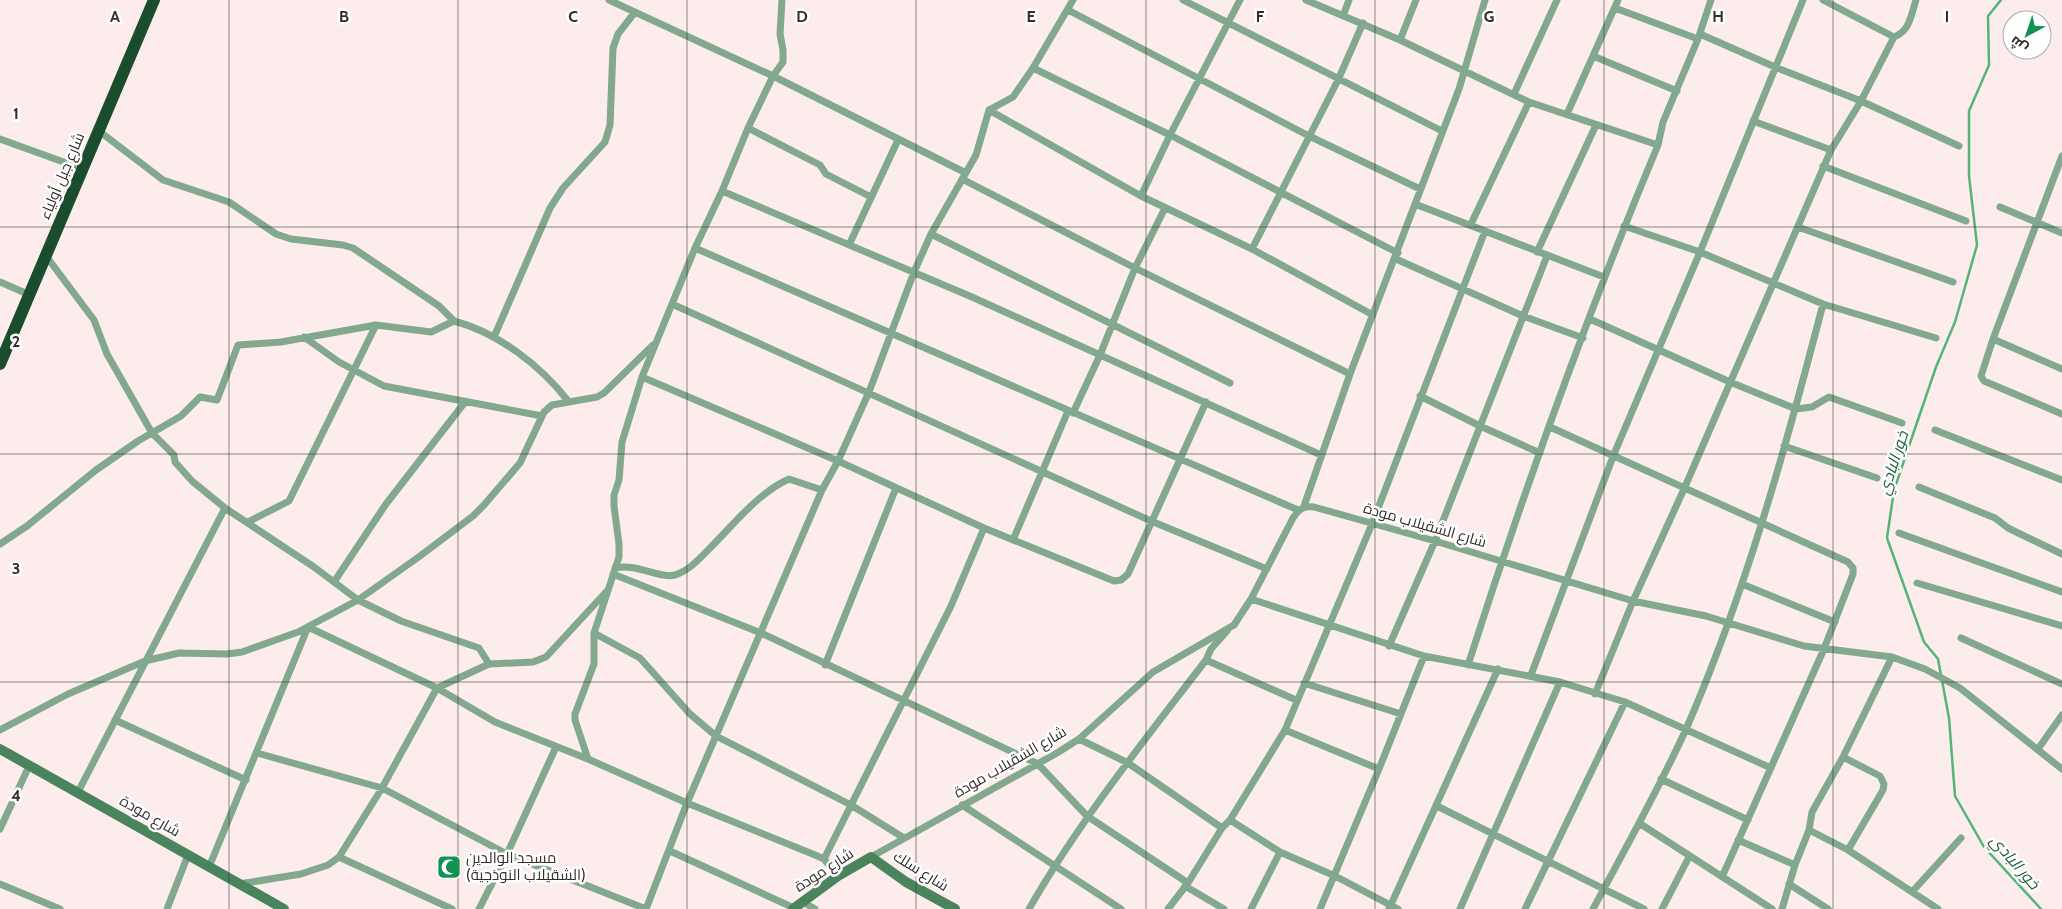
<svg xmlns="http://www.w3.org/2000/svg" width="2062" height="909" font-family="Cabin,Cairo,sans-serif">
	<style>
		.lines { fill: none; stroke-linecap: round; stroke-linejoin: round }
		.stream { stroke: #55b477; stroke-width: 2.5 }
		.street { stroke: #82a88d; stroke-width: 7 }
		.secondary { stroke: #4a845d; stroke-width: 10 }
		.highway { stroke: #1a4d2e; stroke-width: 12 }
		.grid { fill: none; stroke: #352c2c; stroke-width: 1; stroke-opacity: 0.55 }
		.labels { text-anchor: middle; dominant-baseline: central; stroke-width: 5; stroke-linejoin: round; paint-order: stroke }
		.street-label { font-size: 15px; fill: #352c2c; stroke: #fff }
		.poi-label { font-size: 15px; fill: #352c2c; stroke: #fff; text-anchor: start }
		.water-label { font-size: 16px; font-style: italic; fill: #1e6139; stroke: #fff }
		.grid-label { font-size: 16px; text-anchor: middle; font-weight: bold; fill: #352c2c; stroke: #fff; stroke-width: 5; stroke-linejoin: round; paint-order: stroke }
	</style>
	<rect width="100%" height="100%" fill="#fcedec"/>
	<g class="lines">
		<path class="stream" d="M2001,0L1988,16L1989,65L1969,111V176L1977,245L1955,322L1936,367L1894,490L1887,538L1924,642L1938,659L1949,718L1955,796L1984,847L2041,909"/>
		<path class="street" d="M609,0L773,76L966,173
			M1183,0L1442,131
			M1306,0L1400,40L1529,102L1658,145
			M1823,0L1894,37C1910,31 1911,15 1916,0
			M1615,8L1698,39
			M1068,10L1309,136L1420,189
			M1343,16L1349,0
			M1700,34L1775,67L1861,101L1959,146
			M1400,40L1416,0
			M1593,56L1677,91
			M1033,68L1170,135L1398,253
			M1514,94L1557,0
			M989,110L1141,196L1252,249L1373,315
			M1567,114L1618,0
			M1753,121L1831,150
			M748,128L820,165L826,174L871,197
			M99,131L163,180L229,202L276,234L291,239L343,245L353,248L439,306L454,321
			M0,139L83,169
			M2062,156L1993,339L1981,376L1984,381L2062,414
			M1823,166L1966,221
			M962,179L1135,268L1350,374
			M722,191L972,297L1321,455
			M1141,196L1170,135L1240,0
			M1415,204L1604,277
			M2000,207L2062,233
			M1471,224L1529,102
			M1624,226L1700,252L1823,304L1936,338
			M1798,227L1953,282
			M931,234L1230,383
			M849,245L898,140
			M695,248L1298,510
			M1252,249L1338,80L1363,23
			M1537,252L1596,125
			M46,256L94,320L107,354L152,433L174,455L175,462L192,481L225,508L314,567L358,600L401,621L479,648L489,664
			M1396,259L1523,316L1583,338
			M0,282L30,295
			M672,304L1151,521L1267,569
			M1590,319L1730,382L1796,409L1812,407L1829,397L1902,423
			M304,337L339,362L384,386L542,416
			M494,337L550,208L563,188L605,142L610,125L613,48L618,34L635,12
			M1993,339L2062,369
			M642,377L838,461L984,528L1114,581L1121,580L1128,574L1206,402
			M1420,396L1480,426L1540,453
			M1073,413L1100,355L1135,268L1165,208
			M1550,427L1848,562L1853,568V574L1824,649L1722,877
			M1935,430L2062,480
			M1784,446L1877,478
			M1919,487L1995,518L2008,528L2062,554
			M1304,506L1350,374L1459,89L1485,0
			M248,522L289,501L376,325
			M1899,533L2062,592
			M1013,540L1068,411
			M0,544L27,526L96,470L138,441L181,416L200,397L217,400L238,345L281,342L376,325L431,332L454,321C499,333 541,366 569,402
			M615,568C637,563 660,579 675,575C689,571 701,557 711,547C735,523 758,493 789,479L822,490
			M613,574L761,633L1038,764L1087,816L1188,883
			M334,582L386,504L465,402
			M1917,583L2062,626
			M1742,584L1835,622
			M1251,599L1424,656L1560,682L1625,702L1771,768
			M594,633L640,658L690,714L716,736L851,805L904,838
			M1961,638L2062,684
			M1389,646L1435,541L1547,256
			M1206,660L1296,700
			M825,665L896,488
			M1468,665C1524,490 1587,315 1658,145L1663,122L1698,39L1711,0
			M1531,675L1614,454L1700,252L1803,0
			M1304,683L1401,714
			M1595,694L1633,601L1684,489L1831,150L1861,101L1894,37
			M115,720L246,780
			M0,730L68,694L145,661L179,653L227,654L242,652L298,632L358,600L420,556L473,516L484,505L520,463L544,412L552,405L597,397L604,393L653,345
			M1285,730L1379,769
			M1079,739L1128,763L1222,828
			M2038,749L2062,715
			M257,753L382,788L507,854L646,909
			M1843,757L1880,776L1884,784L1883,790L1848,850
			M588,759L575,720V714L594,664V633L619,557V544L614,506V495L619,480L622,442L642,377L695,248L722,191L748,128L773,76L783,62V50L780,34L782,0
			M1661,779L1748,820
			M78,792L225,508
			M962,805L1121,909
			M1437,806L1644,909
			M1230,820L1280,852L1335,876L1398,909
			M1639,823L1772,909
			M0,829L29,766
			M1809,830L1848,850L1938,909
			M1738,840L1795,865
			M670,851L794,908
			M339,857L452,909
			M871,857L1057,753L1079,739L1153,672L1234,625L1251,599L1293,518C1299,509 1303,506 1314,507L1435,541L1633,601L1706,616L1804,646L1892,657L1925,669L1960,688L2062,769
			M824,859L951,606L984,528
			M209,867L308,627L437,688L495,722L588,759L687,803L815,855L824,859L838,876
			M0,884L60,909
			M239,884L301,874L328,865L339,857L382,788L437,688L489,664L533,662L546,657L606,592
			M1789,884L1828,909
			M1185,886L1224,909
			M1912,892L1961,838
			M803,902L815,909
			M167,909L188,855
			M479,909L507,854L556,747
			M646,909L687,803L822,490L838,461L869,392L914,272L931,234L976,155L989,110L1013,97L1033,68L1073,0
			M1029,909C1080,820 1144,741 1206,660L1211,649L1227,631
			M1168,909L1188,883L1222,828L1230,820L1285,730L1372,524L1485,231
			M1251,909L1280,852
			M1320,909L1379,769L1424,656
			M1389,909L1498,669
			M1460,909L1560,682
			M1525,909L1625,702
			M1593,909C1625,849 1659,789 1687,727C1746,591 1786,447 1823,304
			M1662,909L1689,857
			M1782,909L1795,865L1809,830L1812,812L1843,757L1892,657"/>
		<path class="secondary" d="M0,749L284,909
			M793,909L838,876L871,857L906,882L955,909"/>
		<path class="highway" d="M0,364L154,0"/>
	</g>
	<path class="grid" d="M229,0V909M458,0V909M687,0V909M916,0V909M1146,0V909M1375,0V909M1604,0V909M1833,0V909M0,227H2062M0,454H2062M0,682H2062"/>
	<defs>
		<g id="mosque-square" transform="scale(1.25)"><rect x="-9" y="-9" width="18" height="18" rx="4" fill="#129351" stroke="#fff"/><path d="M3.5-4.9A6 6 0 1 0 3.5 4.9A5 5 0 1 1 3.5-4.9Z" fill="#fff"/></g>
	</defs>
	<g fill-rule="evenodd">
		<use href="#mosque-square" x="449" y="867"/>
	</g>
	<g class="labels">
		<g class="street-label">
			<text transform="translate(62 176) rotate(-67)">شارع جبل أولياء</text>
			<text transform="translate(1425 525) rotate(16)">شارع الشقيلاب مودة</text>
			<text transform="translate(1010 762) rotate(-30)">شارع الشقيلاب مودة</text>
			<text transform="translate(150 816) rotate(30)">شارع مودة</text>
			<text transform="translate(824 870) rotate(-33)">شارع مودة</text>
			<text transform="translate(921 871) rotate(32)">شارع سلك</text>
		</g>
		<g class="poi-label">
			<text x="466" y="858">مسجد الوالدين<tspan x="466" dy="17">(الشقيلاب النوذجية)</tspan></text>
		</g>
		<g class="water-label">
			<text transform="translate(1893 463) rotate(-72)">خور البادي</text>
			<text transform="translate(2015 862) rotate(49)">خور البادي</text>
		</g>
	</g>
	<g class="grid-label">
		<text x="115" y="22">A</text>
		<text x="344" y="22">B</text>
		<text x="573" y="22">C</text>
		<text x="802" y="22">D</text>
		<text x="1031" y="22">E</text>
		<text x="1260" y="22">F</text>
		<text x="1489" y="22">G</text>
		<text x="1718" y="22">H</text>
		<text x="1947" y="22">I</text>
		<text x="16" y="119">1</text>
		<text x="16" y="347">2</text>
		<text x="16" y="574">3</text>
		<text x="16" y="801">4</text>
	</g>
	<g transform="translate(2027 35) rotate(220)"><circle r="24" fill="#ffffff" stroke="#aeabab"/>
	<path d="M0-4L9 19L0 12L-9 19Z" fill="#129351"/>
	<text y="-8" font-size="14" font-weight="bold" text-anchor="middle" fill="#352c2c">ش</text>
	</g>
</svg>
